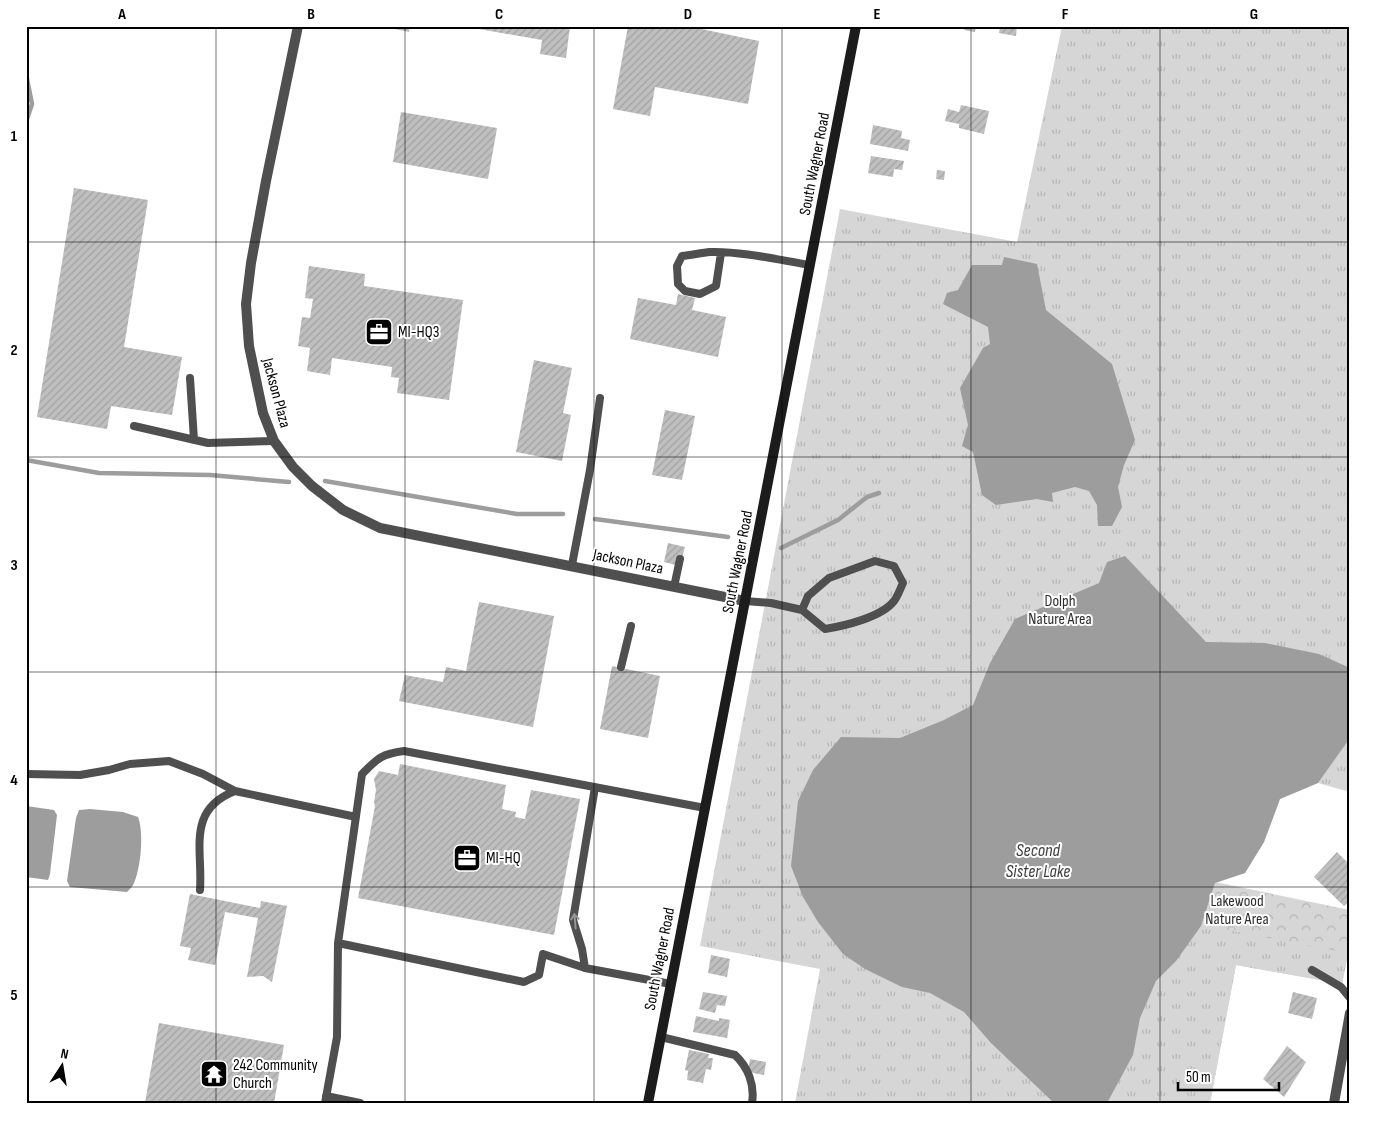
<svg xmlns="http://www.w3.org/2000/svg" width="1376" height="1129" font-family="'Sofia Sans Condensed',sans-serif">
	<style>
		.forest { fill: url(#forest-crowns) }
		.park { fill: url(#park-tufts) }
		.water { fill: #9d9d9d }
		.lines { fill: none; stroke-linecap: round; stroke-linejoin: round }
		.stream { stroke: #9d9d9d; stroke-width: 4.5 }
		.building { fill: url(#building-hatch) }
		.lane { stroke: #4f4f4f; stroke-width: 8 }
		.street { stroke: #4f4f4f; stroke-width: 10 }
		.secondary { stroke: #1c1c1c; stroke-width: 10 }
		.oneway { stroke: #959595 }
		.grid { fill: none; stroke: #000; stroke-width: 1; stroke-opacity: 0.55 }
		.labels { text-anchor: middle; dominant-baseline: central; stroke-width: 4; stroke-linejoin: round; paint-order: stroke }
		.street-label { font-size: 16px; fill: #000; stroke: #fff }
		.poi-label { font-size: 16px; fill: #000; stroke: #fff; text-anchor: start }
		.park-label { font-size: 16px; fill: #2d2d2d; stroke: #fff }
		.water-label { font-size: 18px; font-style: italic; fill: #3e3e3e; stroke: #fff }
		.neatline { fill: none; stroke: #000; stroke-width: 2 }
		.grid-label { font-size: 16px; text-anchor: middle; font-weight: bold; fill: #000 }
	</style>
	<defs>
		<pattern id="forest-crowns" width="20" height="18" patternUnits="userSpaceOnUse" patternTransform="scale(1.25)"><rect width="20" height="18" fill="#d6d6d6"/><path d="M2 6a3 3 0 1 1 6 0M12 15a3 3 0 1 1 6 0" fill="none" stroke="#b6b6b6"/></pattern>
		<pattern id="park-tufts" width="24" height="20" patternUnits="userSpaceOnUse" patternTransform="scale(1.25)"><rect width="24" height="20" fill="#d6d6d6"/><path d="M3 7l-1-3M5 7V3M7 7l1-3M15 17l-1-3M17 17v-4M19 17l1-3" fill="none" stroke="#b6b6b6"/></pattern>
		<pattern id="building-hatch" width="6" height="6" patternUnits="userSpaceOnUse" patternTransform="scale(1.25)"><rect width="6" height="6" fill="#bfbfbf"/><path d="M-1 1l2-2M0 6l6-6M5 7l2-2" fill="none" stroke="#a2a2a2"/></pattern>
	</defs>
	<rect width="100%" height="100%" fill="#fff"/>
	<path class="forest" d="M1215,882L1350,910V954H1348L1342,984L1236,965L1210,1103H1107L1201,926Z"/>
	<path class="park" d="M1062,26H1350V792L1318,783L1280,799L1264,842L1245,873L1215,883L1202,925L1348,953L1342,984L1236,965L1210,1103H795L820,969L700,946L840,209L1017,242Z"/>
	<path class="water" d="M1004,257L1037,264L1046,310L1112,364L1135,440L1124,465L1118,487L1122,507L1112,526H1098L1097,505L1089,491L1075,487L1052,493L1053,502L1037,499L996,505L982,495L973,452L962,446L968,425L960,388L983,348L990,344L988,327L943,304L947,293L958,290L972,265H1002Z
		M1125,556L1206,642L1265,643L1319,654L1350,668V738L1318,783L1280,799L1264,842L1245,873L1215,883L1201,926L1176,961L1156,981L1140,1018L1133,1055L1107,1103H1054L991,1043L964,1012L930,993L902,987L865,969L843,954L818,922L803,897L791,866L798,801L813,770L841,737L900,738L944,720L973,705L990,663L1015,619L1099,583L1107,562Z
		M26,806L54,810L57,815L50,874L48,880L26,877Z
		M90,809L123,812L138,817C144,832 141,867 134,883C133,886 130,889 127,892L70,887L67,881L76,818L79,810Z"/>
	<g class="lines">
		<path class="stream" d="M26,74L32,104L26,122
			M26,460L99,473L210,475L289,482
			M325,481L517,514H563
			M595,519L728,537
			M781,548L838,520L867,497L879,493"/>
	</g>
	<path class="building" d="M381,26H410L409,32Z
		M462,26H570L566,58L540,54L542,40Z
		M628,26H687L759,41L748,104L655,87L650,116L613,109Z
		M965,26H976L975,32L964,30Z
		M1000,26H1017L1016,36L999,33Z
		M961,105L989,111L984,134L959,128V124L945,121L948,109L959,112Z
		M401,112L497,128L488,179L393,162Z
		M873,125L902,131L901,138L910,140L908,151L870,144Z
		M871,156L904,161L902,170L894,169L893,177L868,173Z
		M937,170L945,171L944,180L936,179Z
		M74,188L148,200L124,347L182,357L172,415L111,406L107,429L37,417Z
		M309,266L365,274L364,286L463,300L449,400L397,393L399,378L391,377L392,367L332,358L330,375L307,371L310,348L298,346L302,317L310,318L313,299L305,298Z
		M678,294L695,298L692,310L726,317L718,357L630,339L638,298L676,305Z
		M534,360L572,368L563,413L571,415L562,461L516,452Z
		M665,410L695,416L682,480L652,475Z
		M668,543L685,547L682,558L676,565L664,562Z
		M479,602L554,616L533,727L399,701L405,675L443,682L446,667L466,671Z
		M612,666L660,676L648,738L600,729Z
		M400,764L506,785L502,809L516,812L515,817L525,819L531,790L580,799L554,935L358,898L375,806L374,802L376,790L374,779L379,771L398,775Z
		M1337,852L1350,865V877L1348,880L1350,882V900L1344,906L1314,877Z
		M190,894L260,908L261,901L287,906L272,982L263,976L247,977L258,918L225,912L215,965L188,960L191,948L180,946Z
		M711,955L730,959L727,977L708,973Z
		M703,992L727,996L725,1006L717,1005L715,1013L699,1009Z
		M1293,992L1317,998L1312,1019L1288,1013Z
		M696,1016L719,1021V1018L730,1020L727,1038L693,1032Z
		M159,1023L284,1045L274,1103H145Z
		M1287,1046L1306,1062L1284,1097L1263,1079Z
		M689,1050L709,1054L708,1058H713L711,1070L706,1069L703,1083L687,1080L688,1071L685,1070Z
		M750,1059L766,1062L764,1075L748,1072Z"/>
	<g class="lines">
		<path class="lane" d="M721,253L716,286L700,294L685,291L678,284L677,266L682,256C691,255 701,253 710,252C742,251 779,260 810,265
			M190,378L194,440
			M134,426L208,443L274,441
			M572,565L590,470L600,398
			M674,587L680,559
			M745,601L771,603L802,610L825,629C844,626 882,617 894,601C898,596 900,589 903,583L894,566L875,561L829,578L808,596L802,610
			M621,667L631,626
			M26,774L80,775L109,770L130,764L169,761L203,774L235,791L356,817
			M200,890C203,850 186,810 235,791
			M338,943L524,982L539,975L543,954L585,968L671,984
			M585,968L582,949L573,920L595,787
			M1312,970L1341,987L1350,998
			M661,1037L735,1055C748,1067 755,1085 752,1103
			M326,1096L360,1103
			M325,1103L337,1037L338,943L362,774C378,758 381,754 404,751L705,808"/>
		<path class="street" d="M298,26L266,181L251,263L246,304L249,346L263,413L274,441L293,467L312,486L343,510L380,528L745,601
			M1334,1103L1350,1013"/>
		<path class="secondary" d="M648,1103L856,26"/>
	</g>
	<defs><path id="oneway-shaft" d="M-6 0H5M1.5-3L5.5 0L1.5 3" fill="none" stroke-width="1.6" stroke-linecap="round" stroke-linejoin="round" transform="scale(1.25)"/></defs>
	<use class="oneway" href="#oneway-shaft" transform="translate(575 921) rotate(-95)"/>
	<path class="grid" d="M216,26V1103M405,26V1103M594,26V1103M782,26V1103M971,26V1103M1160,26V1103M26,242H1350M26,457H1350M26,672H1350M26,887H1350"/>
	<defs>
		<g id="office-square" transform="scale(1.4375)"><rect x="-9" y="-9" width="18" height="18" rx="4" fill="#000" stroke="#fff"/><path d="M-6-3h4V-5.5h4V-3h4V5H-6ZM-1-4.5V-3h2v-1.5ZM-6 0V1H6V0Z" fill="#fff"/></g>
		<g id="temple-square" transform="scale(1.4375)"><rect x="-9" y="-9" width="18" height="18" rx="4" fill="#000" stroke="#fff"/><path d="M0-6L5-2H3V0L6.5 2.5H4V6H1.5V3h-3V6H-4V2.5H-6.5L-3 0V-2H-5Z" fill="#fff"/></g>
	</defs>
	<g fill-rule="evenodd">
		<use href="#office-square" x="379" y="332"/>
		<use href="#office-square" x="467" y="858"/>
		<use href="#temple-square" x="214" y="1074"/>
	</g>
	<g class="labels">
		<g class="street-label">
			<text transform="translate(815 164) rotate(-79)">South Wagner Road</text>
			<text transform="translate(276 393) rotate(75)">Jackson Plaza</text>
			<text transform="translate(628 562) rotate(12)">Jackson Plaza</text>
			<text transform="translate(738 562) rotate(-79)">South Wagner Road</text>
			<text transform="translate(660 959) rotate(-79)">South Wagner Road</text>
		</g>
		<g class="poi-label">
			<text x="398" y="332">MI-HQ3</text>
			<text x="486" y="858">MI-HQ</text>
			<text x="233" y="1065">242 Community<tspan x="233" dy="18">Church</tspan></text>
		</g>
		<g class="park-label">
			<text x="1060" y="601">Dolph<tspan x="1060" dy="18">Nature Area</tspan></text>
			<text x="1237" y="901">Lakewood<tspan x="1237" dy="18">Nature Area</tspan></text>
		</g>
		<g class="water-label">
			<text x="1038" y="850">Second<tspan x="1038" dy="21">Sister Lake</tspan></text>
		</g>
	</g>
	<rect width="1376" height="1129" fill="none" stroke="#ffffff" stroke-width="55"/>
	<g transform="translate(62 1066) rotate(12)" stroke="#ffffff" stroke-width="4" paint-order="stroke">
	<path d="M0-4L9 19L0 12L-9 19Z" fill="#000000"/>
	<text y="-8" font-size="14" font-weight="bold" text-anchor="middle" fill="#000000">N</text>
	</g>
	<path d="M1178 1082v8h101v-8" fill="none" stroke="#000000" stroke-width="2.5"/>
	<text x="1186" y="1082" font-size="15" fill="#000000" stroke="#ffffff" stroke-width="4" paint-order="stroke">50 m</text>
	<rect x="28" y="28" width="1320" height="1074" class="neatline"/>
	<g class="grid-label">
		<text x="122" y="19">A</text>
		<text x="311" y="19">B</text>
		<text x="499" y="19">C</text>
		<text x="688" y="19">D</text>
		<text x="877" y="19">E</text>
		<text x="1065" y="19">F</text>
		<text x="1254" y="19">G</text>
		<text x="14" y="141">1</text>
		<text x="14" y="355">2</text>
		<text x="14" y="570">3</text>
		<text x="14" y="785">4</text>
		<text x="14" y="1000">5</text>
	</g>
</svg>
